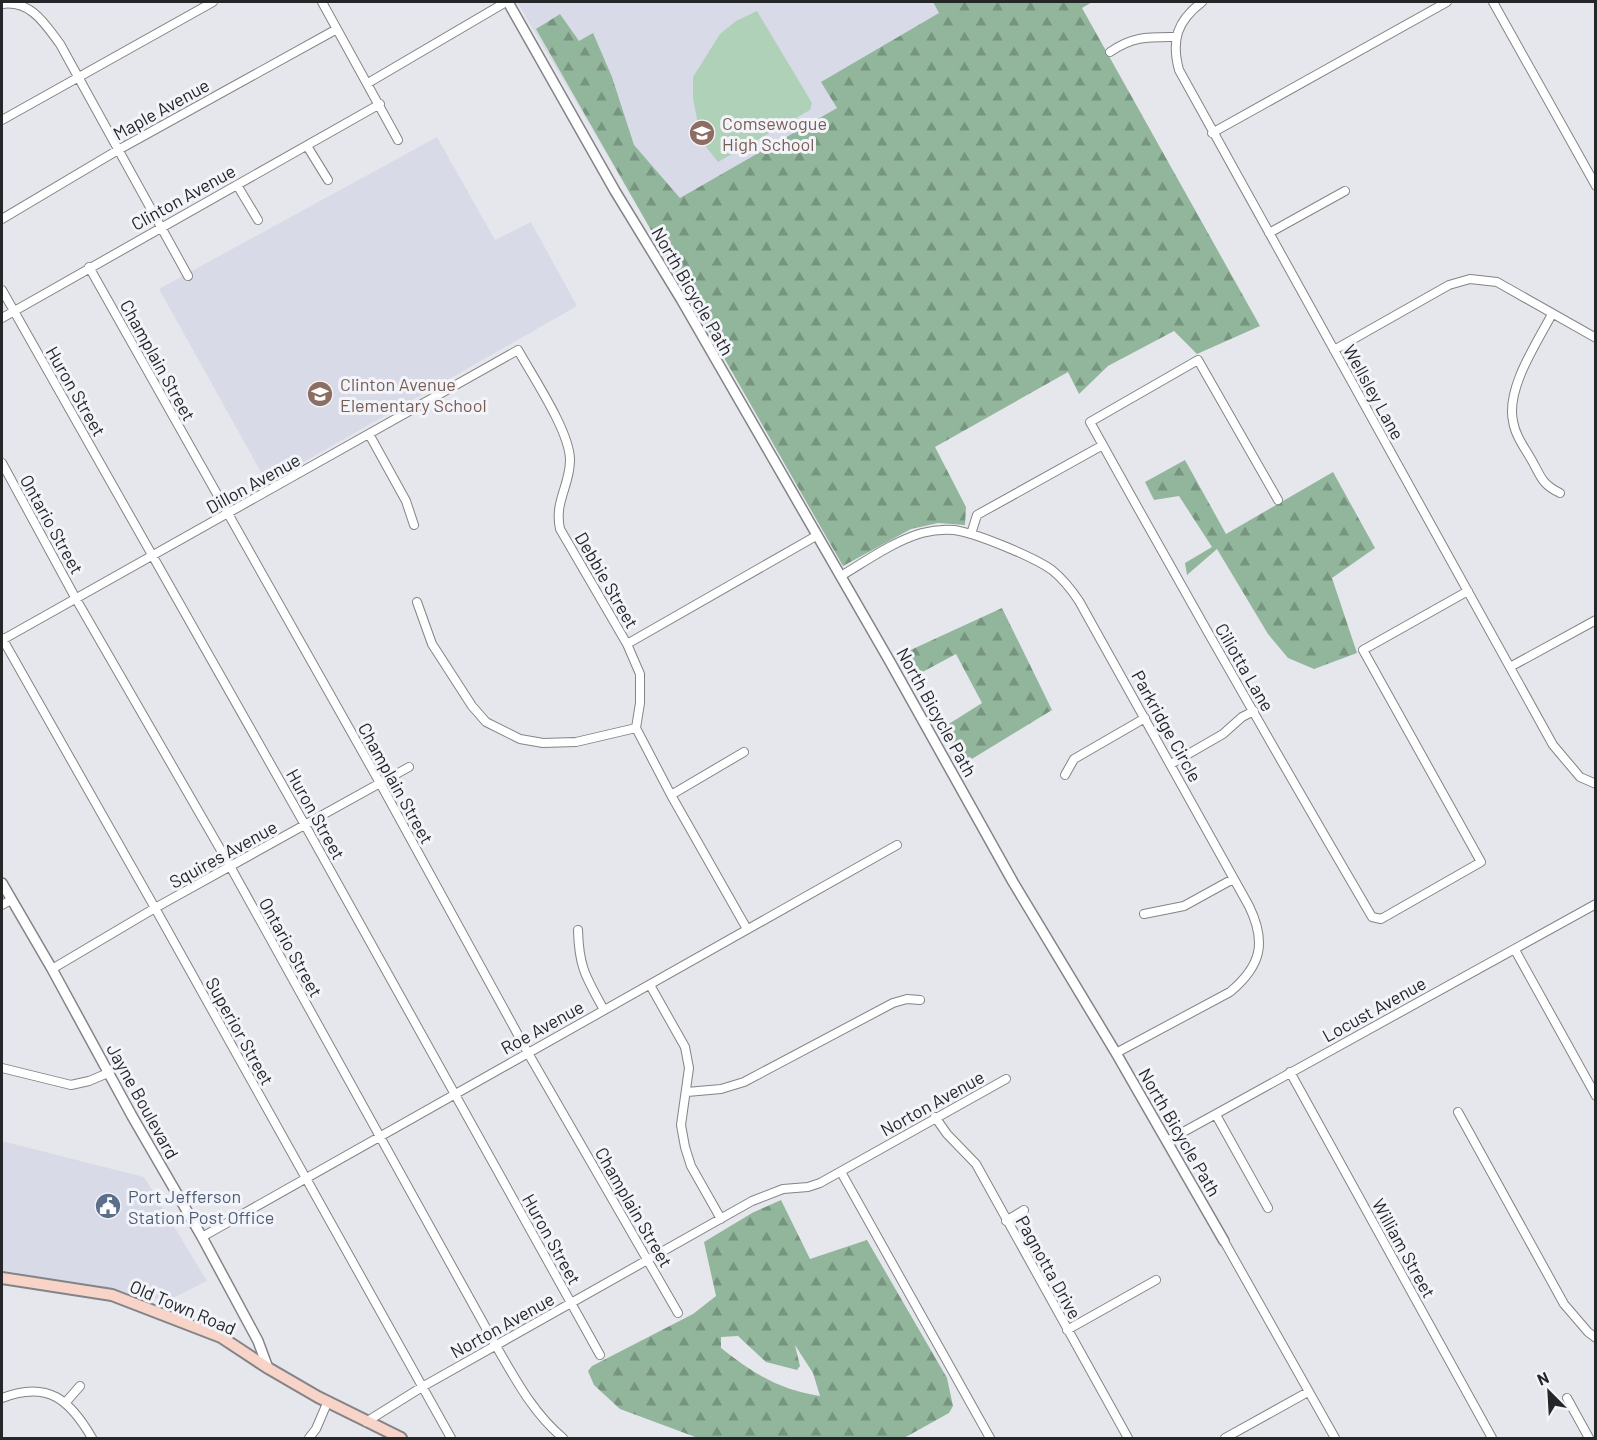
<svg xmlns="http://www.w3.org/2000/svg" width="1597" height="1440" font-family="Barlow,sans-serif">
	<style>
		.built { fill: #d8dbe7 }
		.forest { fill: url(#forest-firs); fill-rule: evenodd }
		.garden { fill: #aed1b7 }
		.lines { fill: none; stroke-linecap: round; stroke-linejoin: round }
		.minor-casing { stroke: #828488; stroke-width: 10 }
		.tertiary-casing { stroke: #828488; stroke-width: 12 }
		.secondary-casing { stroke: #828488; stroke-width: 14 }
		.minor { stroke: #fff; stroke-width: 8 }
		.tertiary { stroke: #fff; stroke-width: 9 }
		.secondary { stroke: #f8d3c7; stroke-width: 10 }
		.labels { text-anchor: middle; dominant-baseline: central; stroke-width: 6; stroke-linejoin: round; paint-order: stroke }
		.street-label { font-size: 18px; fill: #252628; stroke: #f3f4fa }
		.education-label { font-size: 18px; fill: #785e54; stroke: #f3f4fa; text-anchor: start }
		.service-label { font-size: 18px; fill: #4e5e75; stroke: #f3f4fa; text-anchor: start }
	</style>
	<defs>
		<pattern id="forest-firs" width="22" height="20" patternUnits="userSpaceOnUse" patternTransform="scale(1.5)"><rect width="22" height="20" fill="#92b69c"/><path d="M5 1l3.5 6h-7zM16 11l3.5 6h-7z" fill="#77947f"/></pattern>
	</defs>
	<rect width="100%" height="100%" fill="#e6e7ec"/>
	<path class="built" d="M517,2H949L971,41L648,224Z
		M437,137L495,240L531,222L577,306L267,483L159,289Z
		M2,1141L144,1177L207,1281L173,1298L181,1311L158,1299L2,1270Z"/>
	<path class="forest" d="M933,2H1092L1082,8L1260,326L1197,354L1174,331L1108,366L1079,394L1068,372L935,447L966,507L965,525L938,523L911,529L843,566L536,29L560,14L579,41L593,33L612,77L634,145L680,198L837,108L821,82L939,13Z
		M1185,460L1226,534L1333,472L1375,548L1332,578L1357,653L1314,669L1288,658L1268,634L1217,549L1187,575L1185,563L1212,547L1179,496L1154,500L1145,482Z
		M1002,608L1052,710L962,765L944,727L982,703L956,654L915,676L904,653Z
		M781,1200L810,1259L867,1240L947,1378L953,1406L949,1413L904,1438H698L620,1409L594,1385L588,1371L592,1366L693,1314L716,1296L704,1242L752,1213ZM738,1336L766,1362L797,1370L800,1366L795,1345L813,1373L820,1396C779,1390 753,1373 721,1348V1337Z"/>
	<path class="garden" d="M757,11L812,103L810,110L718,162L703,143L699,130L693,98V77L720,34L736,21Z"/>
	<g class="lines">
		<g class="minor-casing">
			<path id="minor" d="M322,2L398,140
				M1202,2C1177,21 1171,40 1179,70L1553,745L1580,777L1596,784
				M1493,2L1596,186
				M2,4C31,0 45,24 60,44L188,276
				M1110,52C1133,36 1148,37 1175,37
				M368,83L506,2
				M2,120L213,2
				M1212,133L1447,2
				M307,146L328,180
				M237,185L258,220
				M2,219L118,150L337,29
				M1269,233L1345,191
				M89,267L380,783L528,1053L678,1313
				M2,290L305,825L600,1355
				M1552,314C1537,343 1506,388 1513,421C1515,435 1524,447 1531,459C1541,476 1541,484 1560,493
				M2,318L380,104
				M1334,350L1449,285L1470,279L1497,282L1596,338
				M369,434L406,501L414,525
				M2,463L76,599L230,866L496,1346C516,1380 533,1413 563,1438
				M1278,500L1198,360L1090,422C1182,588 1276,753 1372,917L1381,919L1481,862L1363,650L1468,591
				M971,534L977,515L1103,445
				M841,576C866,561 894,541 922,533C933,530 943,529 954,530C976,533 1034,557 1052,570C1063,579 1071,589 1079,601L1249,906C1267,943 1261,966 1230,992L1116,1053
				M417,602L432,644L472,706L486,722L520,739L543,743L576,742L636,728
				M2,638L155,908L451,1438
				M2,640L518,350C533,377 570,432 570,460C570,486 554,501 560,529L627,644L640,674V703L636,728
				M627,644L816,536
				M1510,667L1596,620
				M636,728L671,795L747,929
				M1171,764L1223,734L1242,717L1254,711
				M1065,775L1074,759L1145,718
				M671,795L744,752
				M2,905L11,900
				M1144,914L1184,906L1233,879
				M578,930C579,968 586,977 604,1010
				M1515,950L1596,1096
				M52,969L155,908L409,767
				M650,985L685,1047L689,1068L681,1125L685,1147L691,1166L721,1219
				M2,1068L71,1085L89,1081L108,1073
				M1290,1072L1492,1438
				M687,1092L721,1089L744,1082L893,1003L907,999L920,1000
				M1458,1112L1564,1304L1588,1332L1596,1338
				M1216,1115L1268,1208
				M935,1117L947,1134L976,1164L1128,1438
				M1167,1141L1596,904
				M841,1172L990,1438
				M1006,1221L1024,1210
				M202,1237L897,845
				M1224,1241L1335,1438
				M1067,1330L1156,1280
				M2,1398C48,1380 70,1400 92,1438
				M1567,1398L1589,1438
				M66,1402L80,1386
				M366,1422L422,1387L752,1201L783,1189L808,1187L820,1183L1006,1079
				M309,1438L316,1429L328,1401
				M1225,1438L1308,1392"/>
		</g>
		<g class="tertiary-casing">
			<path id="tertiary" d="M508,2L615,191L681,299L889,660L1013,882L1116,1053L1224,1241
				M2,883L52,969L132,1116L202,1237L258,1341L268,1368"/>
		</g>
		<g class="secondary-casing">
			<path id="secondary" d="M2,1278L112,1295L221,1337L268,1368L318,1397L401,1438"/>
		</g>
		<use href="#minor" class="minor"/>
		<use href="#tertiary" class="tertiary"/>
		<use href="#secondary" class="secondary"/>
	</g>
	<defs>
		<g id="school-disc" transform="scale(1.35)"><circle r="9.5" fill="#8d6e63" stroke="#f3f4fa"/><path d="M0-5L7-2L0 1L-7-2ZM-4 1L0 2.5L4 1V4Q0 6-4 4Z" fill="#fff"/></g>
		<g id="civic-disc" transform="scale(1.35)"><circle r="9.5" fill="#5c6f8a" stroke="#f3f4fa"/><path d="M-.6-6.5H3V-4.5H.6V-3L4-1V1h2V6H-6V1h2V-1L-.6-3ZM-1.2 2.5V6h2.4V2.5Z" fill="#fff"/></g>
	</defs>
	<g fill-rule="evenodd">
		<use href="#school-disc" x="702" y="133"/>
		<use href="#school-disc" x="320" y="394"/>
		<use href="#civic-disc" x="108" y="1206"/>
	</g>
	<g class="labels">
		<g class="street-label">
			<text transform="translate(161 109) rotate(-29)">Maple Avenue</text>
			<text transform="translate(183 197) rotate(-29)">Clinton Avenue</text>
			<text transform="translate(693 291) rotate(60)">North Bicycle Path</text>
			<text transform="translate(158 360) rotate(61)">Champlain Street</text>
			<text transform="translate(76 391) rotate(60)">Huron Street</text>
			<text transform="translate(1374 392) rotate(61)">Wellsley Lane</text>
			<text transform="translate(253 483) rotate(-29)">Dillon Avenue</text>
			<text transform="translate(52 524) rotate(61)">Ontario Street</text>
			<text transform="translate(607 580) rotate(60)">Debbie Street</text>
			<text transform="translate(1245 667) rotate(60)">Ciliotta Lane</text>
			<text transform="translate(937 712) rotate(61)">North Bicycle Path</text>
			<text transform="translate(1167 726) rotate(61)">Parkridge Circle</text>
			<text transform="translate(396 783) rotate(61)">Champlain Street</text>
			<text transform="translate(316 814) rotate(61)">Huron Street</text>
			<text transform="translate(223 854) rotate(-29)">Squires Avenue</text>
			<text transform="translate(291 947) rotate(61)">Ontario Street</text>
			<text transform="translate(1374 1009) rotate(-29)">Locust Avenue</text>
			<text transform="translate(542 1027) rotate(-29)">Roe Avenue</text>
			<text transform="translate(240 1031) rotate(61)">Superior Street</text>
			<text transform="translate(143 1101) rotate(61)">Jayne Boulevard</text>
			<text transform="translate(932 1103) rotate(-29)">Norton Avenue</text>
			<text transform="translate(1180 1132) rotate(60)">North Bicycle Path</text>
			<text transform="translate(634 1207) rotate(60)">Champlain Street</text>
			<text transform="translate(552 1239) rotate(61)">Huron Street</text>
			<text transform="translate(1404 1248) rotate(61)">William Street</text>
			<text transform="translate(1049 1267) rotate(61)">Pagnotta Drive</text>
			<text transform="translate(183 1307) rotate(23)">Old Town Road</text>
			<text transform="translate(502 1325) rotate(-29)">Norton Avenue</text>
		</g>
		<g class="education-label">
			<text x="722" y="123">Comsewogue<tspan x="722" dy="21">High School</tspan></text>
			<text x="340" y="384">Clinton Avenue<tspan x="340" dy="21">Elementary School</tspan></text>
		</g>
		<g class="service-label">
			<text x="128" y="1196">Port Jefferson<tspan x="128" dy="21">Station Post Office</tspan></text>
		</g>
	</g>
	<rect width="1597" height="1440" fill="none" stroke="#252628" stroke-width="6"/>
	<g transform="translate(1549 1392) rotate(336)" stroke="#f3f4fa" stroke-width="4.5" paint-order="stroke">
	<path d="M0-4.5L10 22L0 15L-10 22Z" fill="#252628"/>
	<text y="-9" font-size="16" font-weight="bold" text-anchor="middle" fill="#252628">N</text>
	</g>
</svg>
